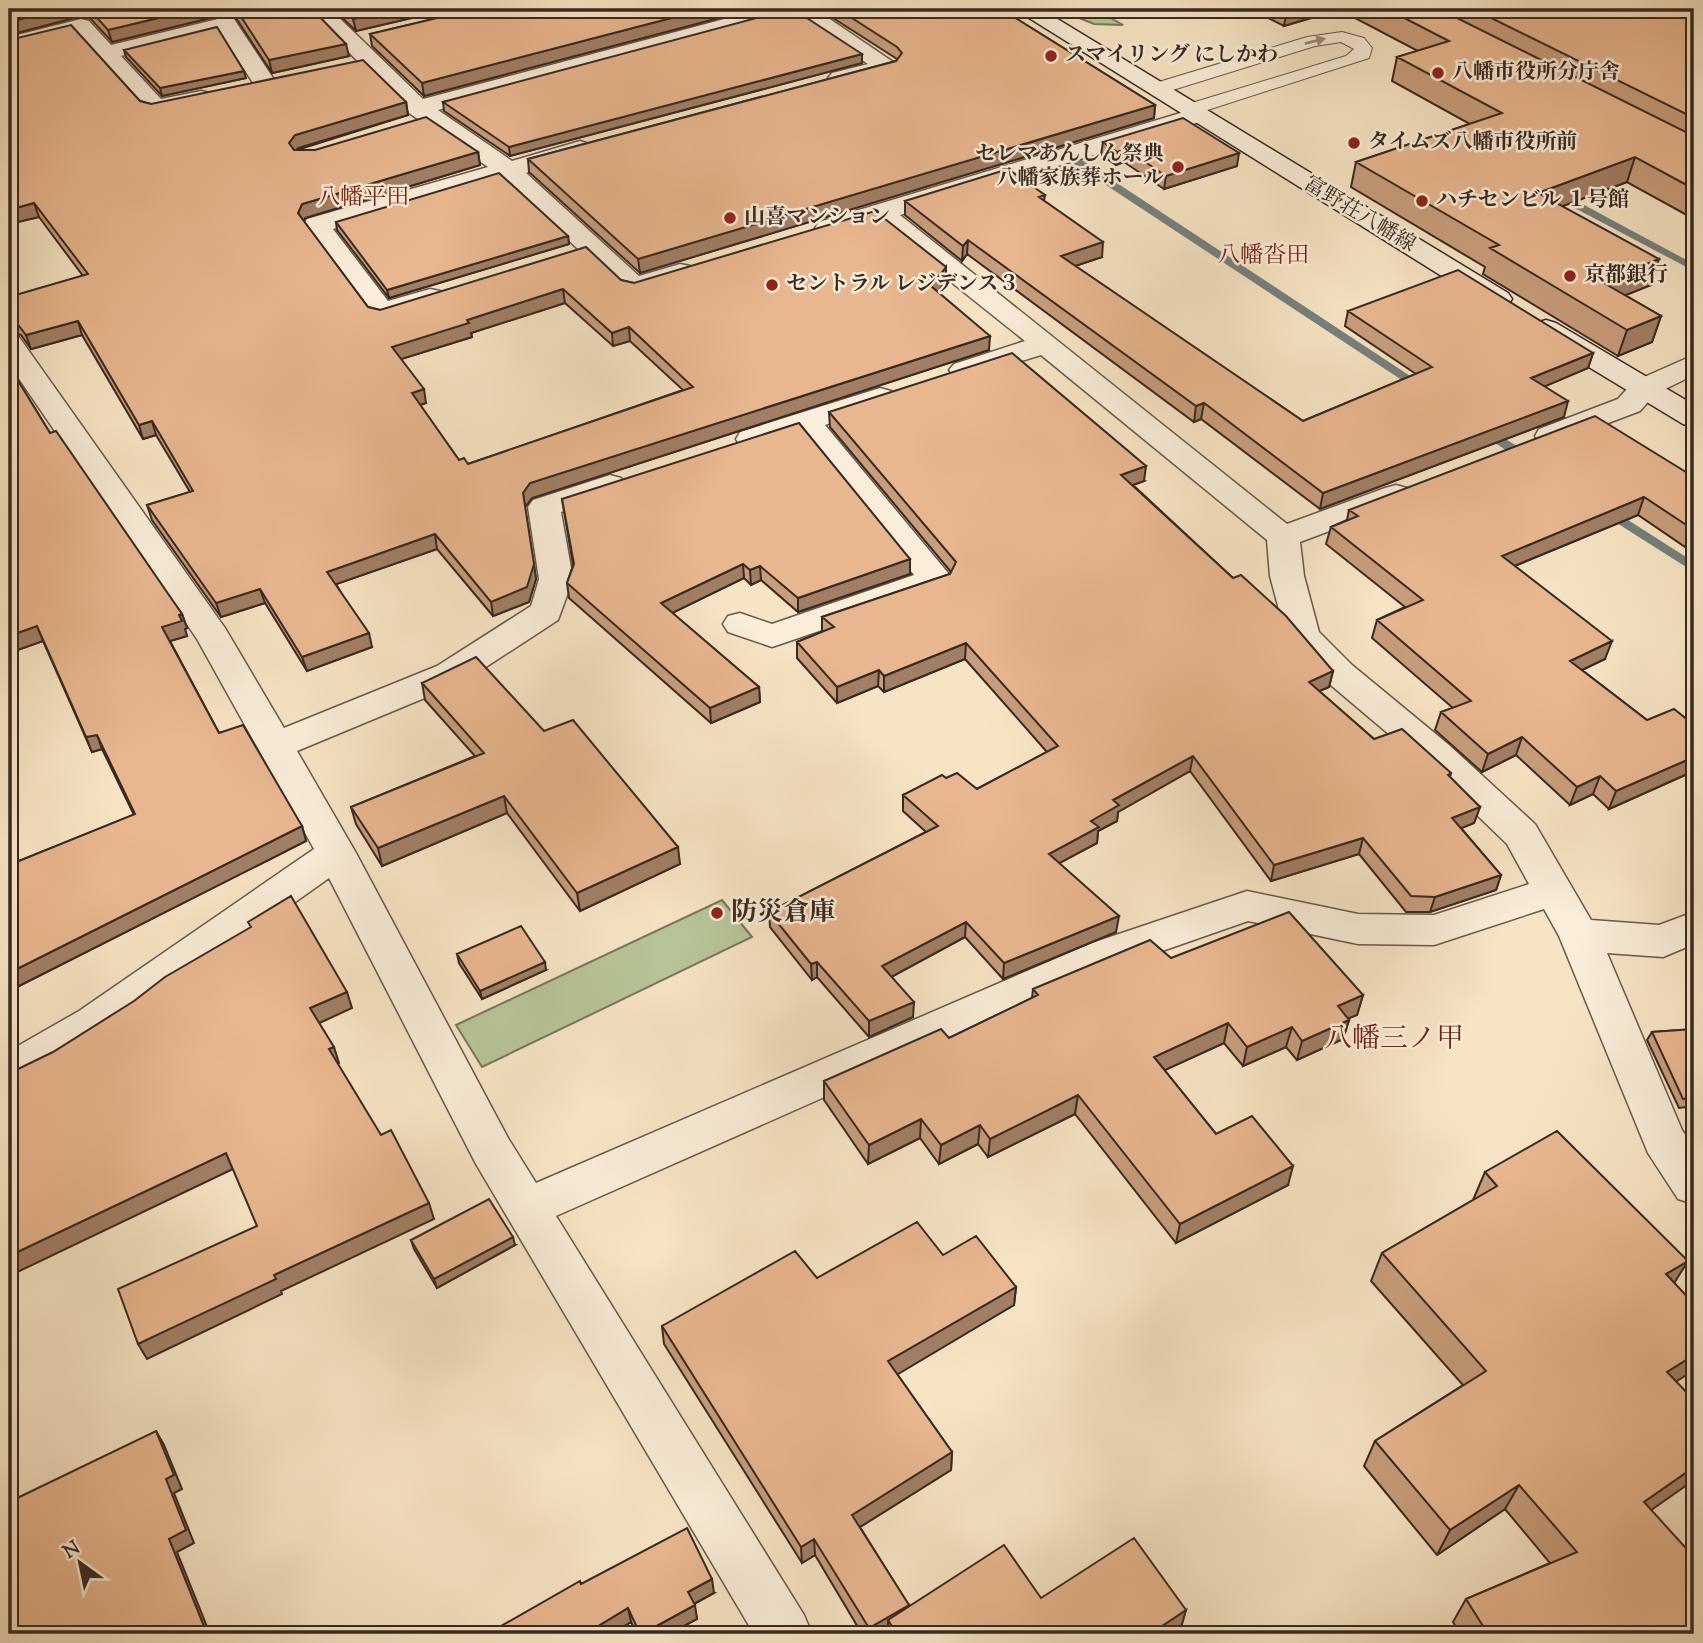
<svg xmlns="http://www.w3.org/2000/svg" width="1703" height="1643" font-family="'Sorts Mill Goudy','Noto Serif JP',serif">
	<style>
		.green { fill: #b7c598; stroke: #77775e; stroke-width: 2 }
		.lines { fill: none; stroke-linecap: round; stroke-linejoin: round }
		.stream { fill: #75817f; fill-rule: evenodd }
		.lane-casing { stroke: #67584b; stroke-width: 2 }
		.street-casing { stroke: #67584b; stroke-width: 3 }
		.secondary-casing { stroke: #372923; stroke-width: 3 }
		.lane { fill: #faedd9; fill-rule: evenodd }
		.street { fill: #faedd9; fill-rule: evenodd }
		.secondary { fill: #faedd9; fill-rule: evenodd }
		.wall { fill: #c89d7b; stroke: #372923; stroke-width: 2; fill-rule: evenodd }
		.shaded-wall { fill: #a27f64; stroke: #372923; stroke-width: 2 }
		.building { fill: #e8b68f; stroke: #372923; stroke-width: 2; fill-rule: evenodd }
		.oneway { fill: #988b7e }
		.poi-dot { fill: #8f2418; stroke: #faedd9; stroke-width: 2.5 }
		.labels { text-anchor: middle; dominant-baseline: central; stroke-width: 5; stroke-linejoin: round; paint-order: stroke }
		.far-poi-label { font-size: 21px; font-weight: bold; fill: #372923; stroke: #faedd9; text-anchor: start }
		.far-street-label { font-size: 21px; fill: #372923; stroke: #faedd9 }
		.far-neighbourhood-label { font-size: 23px; fill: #7a1f14; stroke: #faedd9 }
		.poi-label { font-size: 26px; font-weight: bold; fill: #372923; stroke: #faedd9; text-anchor: start }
		.neighbourhood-label { font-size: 28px; fill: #7a1f14; stroke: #faedd9 }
	</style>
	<rect width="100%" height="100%" fill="#f7e4c4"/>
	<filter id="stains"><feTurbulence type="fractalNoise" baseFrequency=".00286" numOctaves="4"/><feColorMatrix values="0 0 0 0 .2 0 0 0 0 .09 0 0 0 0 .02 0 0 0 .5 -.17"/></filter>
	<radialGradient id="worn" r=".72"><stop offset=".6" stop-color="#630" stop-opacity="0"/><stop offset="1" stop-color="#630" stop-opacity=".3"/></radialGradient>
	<path class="green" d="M1086,9H1095L1123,25L1094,24L1069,14Z
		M722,900L752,937L482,1067L456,1025Z"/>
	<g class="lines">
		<path class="stream" d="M1074,160H1082L1430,389L1424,393L1420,392L1074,164Z
			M1550,191H1558L1694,264V271L1550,195Z
			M1483,425L1533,456V462H1523L1479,432L1477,429Z
			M1606,506L1694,562V572L1601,513L1599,510Z"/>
		<g class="lane-casing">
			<path id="lane" d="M1342,32L1364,38L1372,48L1369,58L1189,116L1180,110L1182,106L1346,56L1354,49L1341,42L1315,46L1163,93L1156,95L1147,89L1149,85L1307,37Z"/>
		</g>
		<g class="street-casing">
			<path id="street" d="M306,9H330L423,99L762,9H815L899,66L895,71L840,85L832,83L828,78L832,73L868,64L793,14L438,110L512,161L580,141L589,144L593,149L589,154L526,173L639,276L680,264L690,266L694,272L690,278C670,284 645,297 624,292L503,179L333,229L388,301L430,289L440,291L444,297L440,303L382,321L372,318L307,231L303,225L307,219L488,167L409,113Z
				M226,17L234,19L277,84L273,89H257L220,32L121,56L161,99L201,91L210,93L213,98L210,103L155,114L146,112L76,34L9,51V37L81,19L89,21L111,45Z
				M1197,108L1206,110L1209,115L1206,120L900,215L1287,524L1385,488L1396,485L1407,488L1412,495L1407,502L1300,542L1304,576L1319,632L1352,665L1449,745L1535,824L1591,920L1659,925L1694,912V944L1663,957L1607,953L1682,1130L1694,1148V1204L1678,1199L1648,1153L1559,936L1544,909L1434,945L1358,944L1248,921L1122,965L556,1216L804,1615L812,1634H754L476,1164L329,878L109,1035L24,1084L9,1090V1051L79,1011L314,849L197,639L9,364V334L19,337L225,628L284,728L437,666L531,606L539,579L528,507L533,500L610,475L621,478L626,485L621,492L561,512L573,579L558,620L463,682L297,751L356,853L508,1138L536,1183L1092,943L1247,891L1358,914L1434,915L1529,884L1507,844L1423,763L1326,681L1286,636L1270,576L1267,540L1041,355L964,379L954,376L949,370L954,364L1025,341L876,222L828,236L819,234L815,228L819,222Z
				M1694,355V375L1655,394L1640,411L1550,445L1539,443L1535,436L1539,429L1618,399L1633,382Z
				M880,388L891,391L895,397L891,403L825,425L953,579L948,587L772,647L728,632L723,624L728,616L740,613L772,624L914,575L799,433L751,448L740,446L736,439L740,432Z"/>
		</g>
		<g class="secondary-casing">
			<path id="secondary" d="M1015,9H1041L1508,293L1512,299L1508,305L1498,307L1488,305Z
				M1546,320L1556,323L1694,405V427L1683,424L1536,335L1532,329L1536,323Z"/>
		</g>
		<use href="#lane" class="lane"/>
		<use href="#street" class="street"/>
		<use href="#secondary" class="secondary"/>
	</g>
	<path class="wall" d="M9,9H312L349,56L272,73L236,18L227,14L112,42L91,19L82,16L9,35Z
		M333,9H450L356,31Z
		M475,9H753L424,96L372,46L370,34Z
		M819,9H1001L1155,105L1154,118L640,273L529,172L528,159L896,61L897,59Z
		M1251,9H1694V219L1627,182L1562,206L1651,285L1625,295L1661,316L1652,342L1618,356L1483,274L1485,267L1351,187L1356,162L1470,124L1392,81L1397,57L1418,51L1340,10L1284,26Z
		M9,40L140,101L151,104L406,102L408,115L297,150L478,152L480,165L305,218L303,221L368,307L380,310L621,280L634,283L946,267V281L938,292L989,350L532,498L525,507L536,579L529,602L493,616L437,549L336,584L372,647L307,671L265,603L221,617L152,520L147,505L190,492L156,435L143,439L82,335L31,349L21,335L9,332V297L83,276L39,217L9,224ZM565,303L613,346L630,341L683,390L468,464L459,460L420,405L426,403L401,359L472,337L471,333Z
		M124,50L246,78L162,96L126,57Z
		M862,54V63L510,156L444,111L443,102Z
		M1103,142L1237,166L1164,189L1124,162L1116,165L1101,155Z
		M1045,195L1044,201L1102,257L1075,266L1303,421L1416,374L1345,326L1348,311L1593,353L1588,368L1544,386L1564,417L1320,509L1201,419L1194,422L967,254L962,261L905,215V201Z
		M336,222L568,236L569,244L389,298L337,230Z
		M9,366L50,433L182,614L187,628L185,629L187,636L170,641L219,733L302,826L306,841L9,991V865L134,815L102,749L92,752L43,641L9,653Z
		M829,412L1144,481L1133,485L1333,671L1329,687L1319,691L1374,739L1451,773L1450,777L1480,807L1474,823L1461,828L1501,875L1496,890L1430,912H1406L1359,854L1271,881L1190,771L1118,812L1117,821L1098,831L1097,843L1059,863L1116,932L1003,979L965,937L891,977L913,1017L869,1037L817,977L812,980L770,927L769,912L926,832L903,811V795L946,778L977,789L1047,752L965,659L884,692L878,686L837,703L797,658V642L822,632V617L950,574L951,572L830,427Z
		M1694,477V553L1638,515L1515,566L1605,659L1582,670L1647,720L1694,725V771L1609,809L1593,794L1570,805L1516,755L1482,772L1435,730L1441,712L1453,708L1372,638L1377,620L1405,607L1326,544L1331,527L1347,520L1349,510Z
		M562,499L910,574L798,612L761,580L751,585L744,578L672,613L759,687L760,702L711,723L569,598L567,583L573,565Z
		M422,683L544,731L680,864L580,911L507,813L382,866L356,824L351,807L475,756L425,700Z
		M457,954L546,970L482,999L459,963Z
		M1171,958L1363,995L1357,1015L1348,1018L1349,1020L1343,1039L1297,1060L1286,1047L1243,1066L1224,1043L1164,1070L1216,1134L1288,1185L1176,1243L1075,1114L988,1157L978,1144L939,1164L920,1138L868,1164L824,1100V1081L949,1038L1032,998L1033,989Z
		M1694,1029V1106L1679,1108L1647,1040L1652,1032Z
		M1485,1172L1674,1283L1694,1370L1676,1381L1651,1510L1694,1634H1460L1453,1622L1466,1599L1550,1563L1505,1509L1437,1555L1364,1466L1375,1441L1463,1385L1371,1281L1382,1253L1473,1200Z
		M411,1240L515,1245L437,1288L414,1249Z
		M943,1255L1016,1287L1014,1305L897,1374L952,1452L951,1470L860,1527L909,1606L1041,1598L1186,1610L1181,1627L1170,1634H888V1633L885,1634H862L815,1555L802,1563L664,1344L662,1326L817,1278Z
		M581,1584L714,1593L694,1604L697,1619L669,1634H637L631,1622L611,1634H487Z"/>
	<path class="shaded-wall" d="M60,9H79L82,16L9,35V22Z
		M196,9H225L227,14L112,42L108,30Z
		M396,9H450L356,31L353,19Z
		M706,9H753L424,96L422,83Z
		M1287,9H1340L1284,26Z
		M346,44L349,56L272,73L269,60Z
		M862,54V63L510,156L509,147Z
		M244,71L246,78L162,96L160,88Z
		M406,102L408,115L298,148L292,156L289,143L295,135Z
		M1155,105L1154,118L640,273L638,259Z
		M1126,149L1124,162L1116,165L1117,152Z
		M478,152L480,165L305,218L301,227L298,213L302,204Z
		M1239,153L1237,166L1164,189L1166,176Z
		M1635,157L1627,182L1531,218L1538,193Z
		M34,203L39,217L9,224V210Z
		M568,236L569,244L389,298L387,290Z
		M968,240L967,254L962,261L963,246Z
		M1103,242L1102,257L1060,271L1061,256Z
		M1659,259L1651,285L1594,308L1602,282Z
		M946,267V281L931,300V286Z
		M563,289L565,303L471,333L472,337L395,361L392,347L467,320Z
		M1661,316L1652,342L1618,356L1627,330Z
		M78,321L82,335L31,349L26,335Z
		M629,327L630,341L613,346L612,333Z
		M990,336L989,350L532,498L525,507L523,493L530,483Z
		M1593,353L1588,368L1527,394L1531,378Z
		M424,389L426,403L414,407L412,393Z
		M1568,401L1564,417L1320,509L1323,493Z
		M1204,403L1201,419L1194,422L1196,406Z
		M152,421L156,435L143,439L139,425Z
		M1146,466L1144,481L1119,490L1121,475Z
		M1644,497L1638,515L1497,573L1502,556Z
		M435,534L437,549L331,586L327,572Z
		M910,559V574L798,612V598Z
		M534,564L536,579L529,602L493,616L491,602Z
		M743,564L744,578L662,618L661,603Z
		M760,566L761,580L751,585L750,570Z
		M260,589L265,603L221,617L216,603Z
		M182,614L187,628L185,629L187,636L167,642L162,627Z
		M37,626L43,641L9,653V636Z
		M369,633L372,647L307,671L302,657Z
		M1612,641L1605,659L1563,679L1570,661Z
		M966,643L965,659L884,692V676Z
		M879,670L878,686L837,703V687Z
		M1333,671L1329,687L1305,697L1309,682Z
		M759,687L760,702L711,723L710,708Z
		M97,735L102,749L92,752L86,737Z
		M1522,737L1516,755L1482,772L1488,754Z
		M1193,756L1190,771L1118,812L1117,821L1098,831L1097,843L1047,870L1049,854L1091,821L1113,800Z
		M1694,757V771L1609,809L1616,791Z
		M1600,776L1593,794L1570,805L1577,787Z
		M504,796L507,813L382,866L378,848Z
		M1480,807L1474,823L1447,834L1452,818Z
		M302,826L306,841L9,991V973Z
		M1363,838L1359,854L1271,881L1274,865Z
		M678,847L680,864L580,911L577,893Z
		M1501,875L1496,890L1430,912L1435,897Z
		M1119,916L1116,932L1003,979L1004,963Z
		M966,922L965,937L882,982V966Z
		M545,962L546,970L482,999L480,991Z
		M817,962V977L812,980L811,964Z
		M347,992L352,1008L315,1025L310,1008Z
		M1363,995L1357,1015L1332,1025L1338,1006Z
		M914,1002L913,1017L869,1037V1021Z
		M1349,1020L1343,1039L1297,1060L1302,1041Z
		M1228,1023L1224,1043L1150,1077L1154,1057Z
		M1292,1027L1286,1047L1243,1066L1247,1047Z
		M334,1047L339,1063L335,1065L329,1049Z
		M1078,1095L1075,1114L988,1157L990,1139Z
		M921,1119L920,1138L868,1164L869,1145Z
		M980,1125L978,1144L939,1164L941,1145Z
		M226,1153L233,1169L9,1276V1256Z
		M1293,1166L1288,1185L1176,1243L1180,1224Z
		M429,1203L434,1219L281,1291L282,1294L147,1359L138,1344L274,1275Z
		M513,1237L515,1245L437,1288L434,1279Z
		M1688,1261L1671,1288L1666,1274Z
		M1016,1287L1014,1305L888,1380V1361Z
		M1694,1355V1370L1651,1398L1667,1372Z
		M156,1431L164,1445L182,1489L174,1493L194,1543L177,1552L210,1634H207L169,1539L166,1479Z
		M952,1452L951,1470L852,1532V1515Z
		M1694,1467V1480L1627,1527L1644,1502Z
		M1519,1485L1505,1509L1437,1555L1450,1530Z
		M814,1539L815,1555L802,1563L801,1547Z
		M712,1579L714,1593L690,1606L688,1592Z
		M695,1605L697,1619L669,1634H642Z
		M909,1605L908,1621L888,1620V1633L885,1634H869V1628Z
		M628,1608L631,1622L611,1634H585Z
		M1186,1610L1181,1627L1170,1634H1150Z"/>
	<path class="building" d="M9,9H60L9,22Z
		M89,9H196L108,30Z
		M236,9H312L346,44L269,60Z
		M343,9H396L353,19Z
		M475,9H706L422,83L370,34Z
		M790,9H793L862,54L509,147L443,102Z
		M838,9H1001L1155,105L638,259L528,159L896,61L902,53L897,47Z
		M1387,9H1439L1694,136V189L1635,157L1538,193L1659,259L1602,282L1661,316L1627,330L1490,248L1499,245L1356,162L1502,113L1397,57L1449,41Z
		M1473,9H1694V118Z
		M71,25L140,101L151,104L363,60L406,102L295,135L289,143L294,150H315L426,117L478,152L302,204L298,213L368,307L380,310L586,247L621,280L634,283L875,211L946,267L931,286L990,336L530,483L523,493L534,564L527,587L491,602L435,534L327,572L369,633L302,657L260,589L216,603L147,505L193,491L152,421L139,425L78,321L26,335L16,322L9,320V297L88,274L34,203L9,210V40ZM563,289L612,333L629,327L693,387L468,464L464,458L459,460L412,393L424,389L392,347L469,323L467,320Z
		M217,27L244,71L160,88L124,50Z
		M1183,118L1239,153L1166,176L1126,149L1117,152L1103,142Z
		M1008,169L1045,195L1039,197L1103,242L1061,256L1303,421L1432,367L1348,311L1458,270L1593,353L1531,378L1568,401L1323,493L1204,403L1196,406L968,240L963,246L905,201Z
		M499,173L568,236L387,290L336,222Z
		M1012,353L1146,466L1121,475L1233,578L1241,575L1286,616L1333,671L1309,682L1374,739L1402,729L1451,773L1448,775L1480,807L1452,818L1501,875L1435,897L1411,896L1363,838L1274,865L1193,756L1113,800L1119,805L1091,821L1099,827L1049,854L1119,916L1004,963L966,922L882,966L914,1002L869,1021L817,962L811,964L769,912L938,826L903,795L942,775L946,778L957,773L977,789L1058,746L966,643L884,676L879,670L837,687L797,642L834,627L822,617L950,574L956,562L829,412Z
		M9,366L50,433L56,431L182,614L179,615L182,621L162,627L219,733L243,725L302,826L9,973V865L135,814L97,735L86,737L37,626L9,636Z
		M1595,416L1694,477V530L1644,497L1502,556L1612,641L1570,661L1647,720L1674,709L1694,725V757L1616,791L1600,776L1577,787L1522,737L1488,754L1441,712L1471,701L1377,620L1423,600L1331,527L1358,516L1349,510Z
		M799,423L910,559L798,598L760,566L750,570L743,564L661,603L759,687L710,708L567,583L574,564L562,499Z
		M476,657L544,731L573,720L678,847L577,893L504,796L378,848L351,807L484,753L422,683Z
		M291,896L347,992L310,1008L334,1047L329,1049L381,1135L391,1130L429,1203L274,1275L276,1279L138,1344L118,1289L257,1226L226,1153L9,1256V1072L16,1070L53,1052L134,1001L165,977L251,927L248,922Z
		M1289,912L1363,995L1338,1006L1349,1020L1302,1041L1292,1027L1247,1047L1228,1023L1154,1057L1216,1134L1252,1116L1293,1166L1180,1224L1078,1095L990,1139L980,1125L941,1145L921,1119L869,1145L824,1081L941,1029L949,1038L1038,995L1033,989L1150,940L1171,958Z
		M521,926L545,962L480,991L457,954Z
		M1694,1029V1098L1683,1099L1652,1032Z
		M1557,1131L1688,1261L1666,1274L1694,1304V1355L1667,1372L1694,1400V1467L1644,1502L1694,1557V1634H1488L1466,1599L1577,1552L1519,1485L1450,1530L1375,1441L1486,1371L1382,1253L1497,1186L1485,1172Z
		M489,1199L513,1237L434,1279L411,1240Z
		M917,1222L943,1255L976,1236L1016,1287L888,1361L952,1452L852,1515L909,1605L869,1628L814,1539L801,1547L662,1326L795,1251L817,1278Z
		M156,1431L174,1475L166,1479L186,1530L169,1539L207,1634H9V1502Z
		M687,1528L712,1579L688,1592L695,1605L642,1634H640L628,1608L585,1634H487L580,1581L581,1584Z
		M1134,1538L1186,1610L1150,1634H897L888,1620L1004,1545L1041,1598Z"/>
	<defs><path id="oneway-solid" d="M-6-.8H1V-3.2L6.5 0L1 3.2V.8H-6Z" transform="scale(1.75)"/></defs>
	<use class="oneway" href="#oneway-solid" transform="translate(1315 41) rotate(-14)"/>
	<g class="poi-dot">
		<circle cx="1051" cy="56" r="7"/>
		<circle cx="1438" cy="73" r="7"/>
		<circle cx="1354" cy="143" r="7"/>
		<circle cx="1178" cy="167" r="7"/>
		<circle cx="1422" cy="201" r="7"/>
		<circle cx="730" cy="218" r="7"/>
		<circle cx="1570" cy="276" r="7"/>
		<circle cx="772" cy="285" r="7"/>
		<circle cx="717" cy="913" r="7"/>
	</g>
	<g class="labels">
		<g class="far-poi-label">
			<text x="1065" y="56">スマイリング にしかわ</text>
			<text x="1452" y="73">八幡市役所分庁舎</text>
			<text x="1368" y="143">タイムズ八幡市役所前</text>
			<text x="1164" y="155" text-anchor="end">セレマあんしん祭典<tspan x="1164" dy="24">八幡家族葬ホール</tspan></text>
			<text x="1436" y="201">ハチセンビル １号館</text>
			<text x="744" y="218">山喜マンション</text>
			<text x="1584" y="276">京都銀行</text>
			<text x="786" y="285">セントラル レジデンス３</text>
		</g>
		<g class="far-street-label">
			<text transform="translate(1359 215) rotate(31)">富野荘八幡線</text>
		</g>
		<g class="far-neighbourhood-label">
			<text x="363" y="198">八幡平田</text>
			<text x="1263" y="256">八幡沓田</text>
		</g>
		<g class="poi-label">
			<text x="731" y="913">防災倉庫</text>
		</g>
		<g class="neighbourhood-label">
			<text x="1394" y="1040">八幡三ノ甲</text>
		</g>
	</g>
	<rect width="1703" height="1643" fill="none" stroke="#f7e4c4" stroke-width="35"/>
	<rect x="10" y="10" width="1682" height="1622" fill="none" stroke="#372923" stroke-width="3.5"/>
	<rect x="18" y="18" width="1668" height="1608" fill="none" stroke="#372923" stroke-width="2"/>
	<g transform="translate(80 1563) rotate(327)" stroke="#faedd9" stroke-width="5" paint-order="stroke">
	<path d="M0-5L12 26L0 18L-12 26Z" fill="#372923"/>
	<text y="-10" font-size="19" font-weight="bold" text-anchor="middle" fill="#372923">N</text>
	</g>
	<rect width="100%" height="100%" filter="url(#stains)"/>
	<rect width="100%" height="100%" fill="url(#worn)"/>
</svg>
